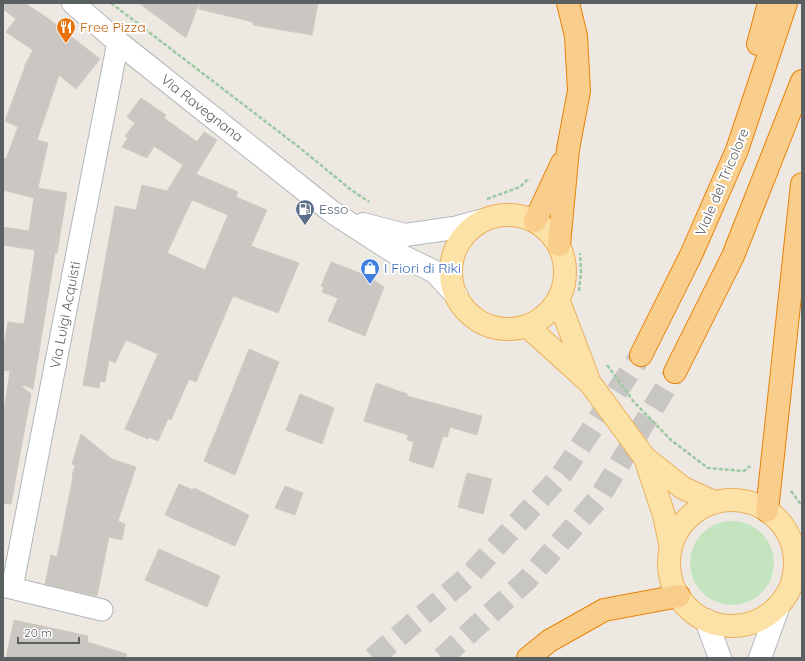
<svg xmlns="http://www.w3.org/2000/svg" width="805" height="661" font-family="Quicksand,sans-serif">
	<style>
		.green { fill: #c4e4bf }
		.building { fill: #cac6c1; stroke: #d1cac0; fill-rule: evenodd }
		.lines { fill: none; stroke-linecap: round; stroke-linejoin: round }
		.highway-tunnel { stroke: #c8c6c2; stroke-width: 22; stroke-dasharray: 22 11; stroke-linecap: butt }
		.street-casing { stroke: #b2b6b9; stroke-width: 23 }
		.secondary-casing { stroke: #b4b8bc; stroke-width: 24 }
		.primary-casing { stroke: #ecaf5b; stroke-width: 24 }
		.highway-casing { stroke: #e78208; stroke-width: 24 }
		.path { stroke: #9bc9a1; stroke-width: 2.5; stroke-dasharray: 4 2; stroke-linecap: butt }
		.street { stroke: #fff; stroke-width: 21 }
		.secondary { stroke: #fff; stroke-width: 22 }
		.primary { stroke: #fce2a7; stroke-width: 22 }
		.highway { stroke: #f9ce8c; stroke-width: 22 }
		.labels { text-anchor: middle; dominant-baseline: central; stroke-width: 4; stroke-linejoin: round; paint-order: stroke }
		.food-label { font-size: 14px; fill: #c56008; stroke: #fff; text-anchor: start }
		.street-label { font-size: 14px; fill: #5a5f62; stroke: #fff }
		.service-label { font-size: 14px; fill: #4e5e75; stroke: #fff; text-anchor: start }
		.shop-label { font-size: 14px; fill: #366cbe; stroke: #fff; text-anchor: start }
	</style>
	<rect width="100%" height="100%" fill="#ede9e2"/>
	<path class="green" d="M690 563a42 42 0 1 1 84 0a42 42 0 1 1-84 0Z"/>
	<path class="building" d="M3,3H25L49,19L100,59L76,89L59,75L37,140L48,143L38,188L67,193L57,253H55L33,389L24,385L22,387L31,394L11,504L3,503V417L10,371L3,370V350L8,322L24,324L35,250L3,245V227L29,231L34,198L3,190V158L6,159L18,127L5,121L25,67H24L33,50L6,32L16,19L3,9Z
		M139,3H199L186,38Z
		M200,3H318L312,35L253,25V22L199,9Z
		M141,98L166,115L164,118L197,142L204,132L217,140L196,174L238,192L236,197L267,210L251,246L299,263L278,313L233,296L196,382L189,379L171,420L168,419L158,441L149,437L148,439L125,429L158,354L126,340L115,363L109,360L105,382L100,381L99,388L83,385L115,206L136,210L142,185L167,191L183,165L154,146L147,158L122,147L128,138L125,136L135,123L127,117ZM192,200L228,215L205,270L167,253Z
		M331,262L370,277L384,287L365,336L328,321L338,298L322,292L324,287L321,286Z
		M249,349L279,362L235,475L204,461Z
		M376,383L407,394V396L482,416L477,435L450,427L447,437L443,436L433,468L409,461L414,442L407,440L408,435L364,421Z
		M300,394L334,408L322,444L286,430Z
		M81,434L112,459L136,467L118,521L125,524L122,540L109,537L97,596L45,584L51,555L57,557L73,477L72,476L75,465L72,464Z
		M467,473L492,479L483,514L458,507Z
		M179,484L193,490L194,488L249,515L235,546L165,515Z
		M285,486L303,493L295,515L275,508Z
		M159,549L220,576L207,607L145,580Z
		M14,620L88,636L87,642L127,654L126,658H6Z"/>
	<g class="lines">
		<path class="highway-tunnel" d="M373,658L471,574L562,474L641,355
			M442,658L527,580L599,498L675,372"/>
		<g class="street-casing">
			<path id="street" d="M3,586L102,610
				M12,588L118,42"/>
		</g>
		<g class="secondary-casing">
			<path id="secondary" d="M73,3L118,42L332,212L394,252L435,272L457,296
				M363,224L405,235L454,228L483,220
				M706,620L720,658
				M760,658L779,605"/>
		</g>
		<g class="primary-casing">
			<path id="primary" d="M451 272a57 57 0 1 1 114 0a57 57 0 1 1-114 0Z
				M558,299L588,378
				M527,326L590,383L645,458L683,488L714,502
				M645,458L664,515L671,548
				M669 563a63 63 0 1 1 126 0a63 63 0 1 1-126 0Z"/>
		</g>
		<g class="highway-casing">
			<path id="highway" d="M758,44L769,3
				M535,221L562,163
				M559,245L568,149L579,91L576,36L568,3
				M641,355L691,255L737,150L786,3
				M675,372L733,256L802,81
				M767,511L802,184
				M528,658L549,641L604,610L679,596"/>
		</g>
		<path class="path" d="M111,3L300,148L350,189L369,202
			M487,199L520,187L528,179L530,180
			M579,291L581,272L580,253
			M607,365L634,402L671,440L708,468L744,471L750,466
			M791,491L802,506"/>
		<use href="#street" class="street"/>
		<use href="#secondary" class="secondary"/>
		<use href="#primary" class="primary"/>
		<use href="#highway" class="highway"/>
	</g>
	<defs>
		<g id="restaurant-pin" transform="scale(1)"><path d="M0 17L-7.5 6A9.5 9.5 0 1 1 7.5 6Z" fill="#e8710a" stroke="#fff"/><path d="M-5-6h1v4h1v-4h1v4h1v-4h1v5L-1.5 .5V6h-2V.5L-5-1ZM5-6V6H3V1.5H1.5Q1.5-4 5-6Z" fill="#fff"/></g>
		<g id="fuel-pin" transform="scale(1)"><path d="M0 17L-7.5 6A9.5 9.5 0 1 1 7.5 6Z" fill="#5c6f8a" stroke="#fff"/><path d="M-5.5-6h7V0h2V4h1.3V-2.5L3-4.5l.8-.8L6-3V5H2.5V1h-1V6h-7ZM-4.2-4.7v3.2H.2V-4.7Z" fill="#fff"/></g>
		<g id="shop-pin" transform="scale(1)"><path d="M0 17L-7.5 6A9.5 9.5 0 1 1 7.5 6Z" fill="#3f7fe0" stroke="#fff"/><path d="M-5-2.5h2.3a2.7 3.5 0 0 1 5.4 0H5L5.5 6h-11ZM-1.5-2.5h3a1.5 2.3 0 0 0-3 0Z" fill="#fff"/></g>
	</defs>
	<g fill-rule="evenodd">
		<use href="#restaurant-pin" x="66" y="27"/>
		<use href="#fuel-pin" x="305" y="209"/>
		<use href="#shop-pin" x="370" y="268"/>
	</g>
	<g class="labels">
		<g class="food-label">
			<text x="80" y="27">Free Pizza</text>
		</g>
		<g class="street-label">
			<text transform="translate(202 108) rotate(38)">Via Ravegnana</text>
			<text transform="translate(722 182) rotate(-67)">Viale del Tricolore</text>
			<text transform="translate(65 315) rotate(-79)">Via Luigi Acquisti</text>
		</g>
		<g class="service-label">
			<text x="319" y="209">Esso</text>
		</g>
		<g class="shop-label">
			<text x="384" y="268">I Fiori di Riki</text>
		</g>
	</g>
	<rect width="805" height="661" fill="none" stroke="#5a5f62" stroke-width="8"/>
	<path d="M18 637v6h61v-6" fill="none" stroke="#5a5f62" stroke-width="2"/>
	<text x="24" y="637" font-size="12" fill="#5a5f62" stroke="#ffffff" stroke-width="3" paint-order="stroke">20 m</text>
</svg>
